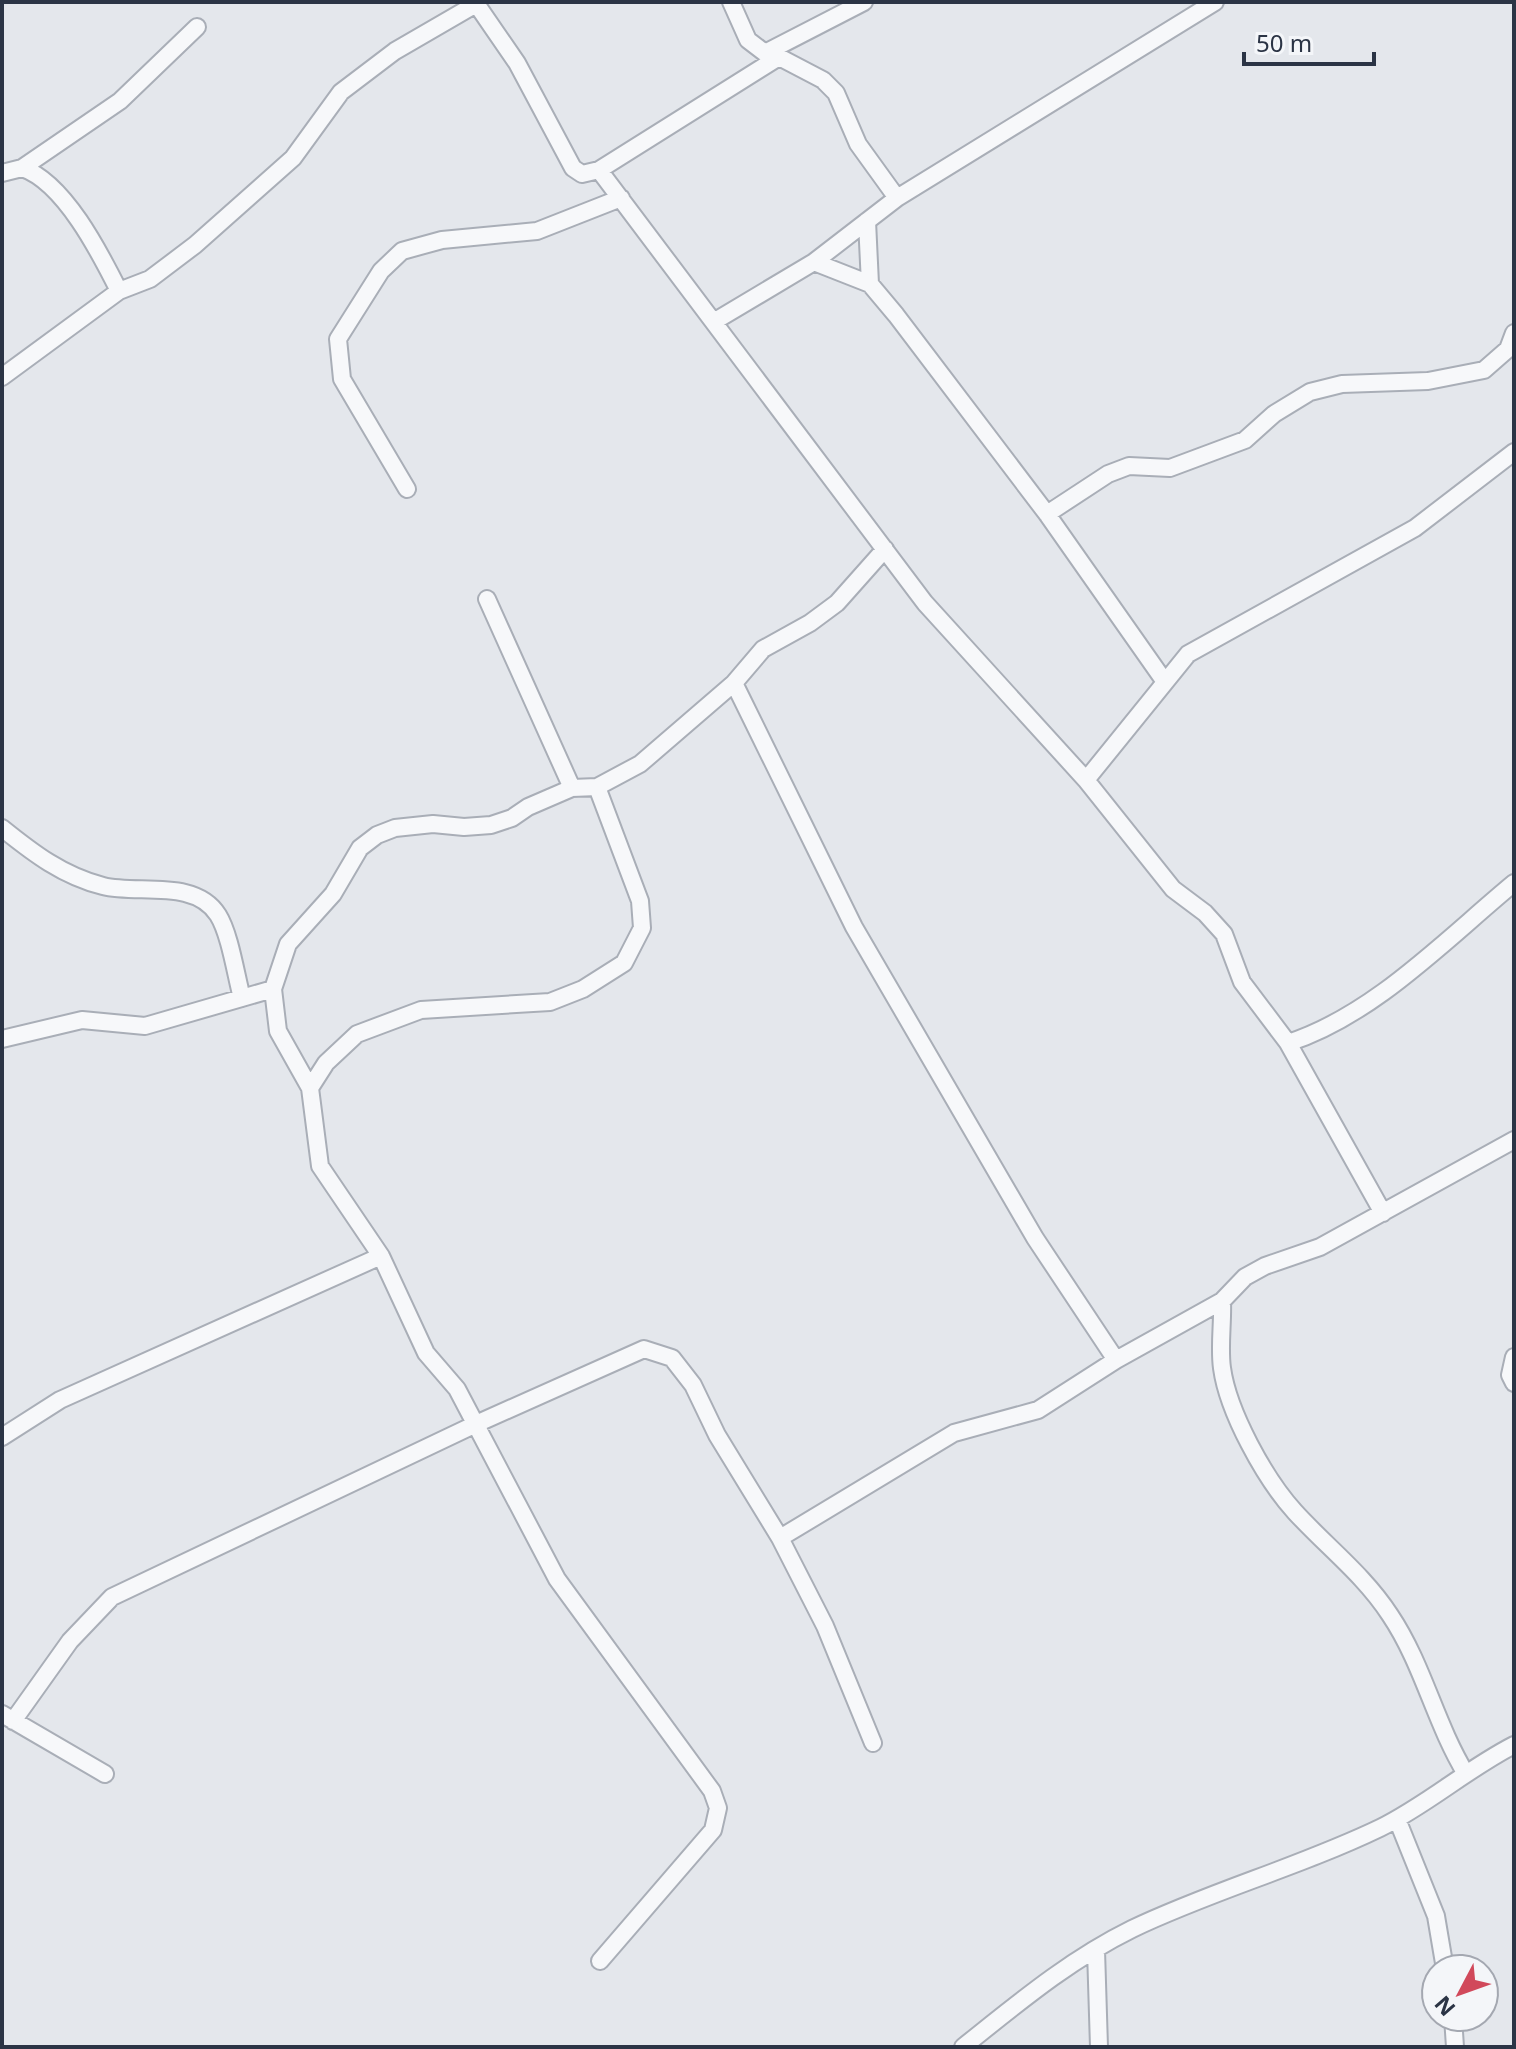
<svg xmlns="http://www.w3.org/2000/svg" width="1516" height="2049" font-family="'Noto Sans',sans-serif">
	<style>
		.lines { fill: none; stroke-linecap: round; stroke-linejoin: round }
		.street-casing { stroke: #a9aeb7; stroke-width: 20 }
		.street { stroke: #f7f8fa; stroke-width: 16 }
	</style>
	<rect width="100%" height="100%" fill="#e4e7ec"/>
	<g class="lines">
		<g class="street-casing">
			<path id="street" d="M475,2L517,63L573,168L582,174L599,170L779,57
				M731,2L748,40L765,53L779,57L823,80L836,93L858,144L897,198
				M765,53L864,2
				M22,168C64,182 100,253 119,291
				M599,170L925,603L1086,780L1173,889L1205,913L1224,934L1242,982L1288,1043L1383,1213
				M2,173L22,168L120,101L197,27
				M867,221L870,284
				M814,262L870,284L896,315L1047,514L1165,682
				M715,321L814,262L897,198L1215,2
				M2,377L119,291L150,279L195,245L293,158L341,92L395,51L476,4
				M407,489L342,379L338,339L381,271L402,251L442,240L537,231L621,198
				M1047,514L1108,474L1129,466L1170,468L1245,440L1274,414L1310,392L1342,384L1428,381L1484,370L1508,349L1514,333
				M487,599L572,788
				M734,683L854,927L1035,1238L1116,1360
				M1086,780L1188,654L1415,528L1514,452
				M2,828C33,853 63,876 103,886C137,895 195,878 218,915C230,934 236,976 242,998
				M2,1039L82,1020L145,1026L273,989
				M1288,1043C1374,1015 1445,940 1514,883
				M310,1088L326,1063L357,1034L421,1010L550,1002L583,989L624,963L642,928L640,901L597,787
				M1222,1301C1223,1322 1219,1347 1222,1368C1228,1412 1265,1479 1295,1512C1327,1547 1364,1575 1390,1615C1423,1664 1435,1723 1466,1774
				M1514,1357L1510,1375L1514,1383
				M2,1437L60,1400L381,1256
				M780,1538L954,1433L1038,1410L1116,1360L1222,1301L1245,1277L1265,1266L1320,1247L1514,1140
				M2,1714L105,1774
				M13,1721L70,1641L112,1597L476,1424L644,1349L672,1358L693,1385L717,1435L780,1538L825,1626L873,1743
				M1397,1819L1436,1916L1445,1969
				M1096,1950L1099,2047
				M600,1961L713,1830L718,1808L712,1791L557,1579L457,1389L426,1353L381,1256L320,1166L310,1088L278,1031L273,989L288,944L333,894L360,848L377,835L395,828L433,824L464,827L491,825L512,818L528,807L572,788L597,787L640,764L734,683L763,649L810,623L837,603L885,549
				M1453,2017L1455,2047
				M963,2047C1017,2004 1069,1960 1132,1929C1211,1891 1299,1867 1380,1828C1427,1805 1467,1769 1514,1745"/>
		</g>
		<use href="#street" class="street"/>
	</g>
	<rect width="1516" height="2049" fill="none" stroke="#2b3445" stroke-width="8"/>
	<g transform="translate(1460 1993) rotate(229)"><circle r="38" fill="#f4f6f9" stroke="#a4a8b1" stroke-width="2"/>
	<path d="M0-6L14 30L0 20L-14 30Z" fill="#d1495b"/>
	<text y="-12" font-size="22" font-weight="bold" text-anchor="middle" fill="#2b3445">N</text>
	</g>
	<path d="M1244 52v12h130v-12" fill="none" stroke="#2b3445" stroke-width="4"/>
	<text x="1256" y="52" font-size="24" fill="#2b3445" stroke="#f4f6f9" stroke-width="6" paint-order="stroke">50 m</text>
</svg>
